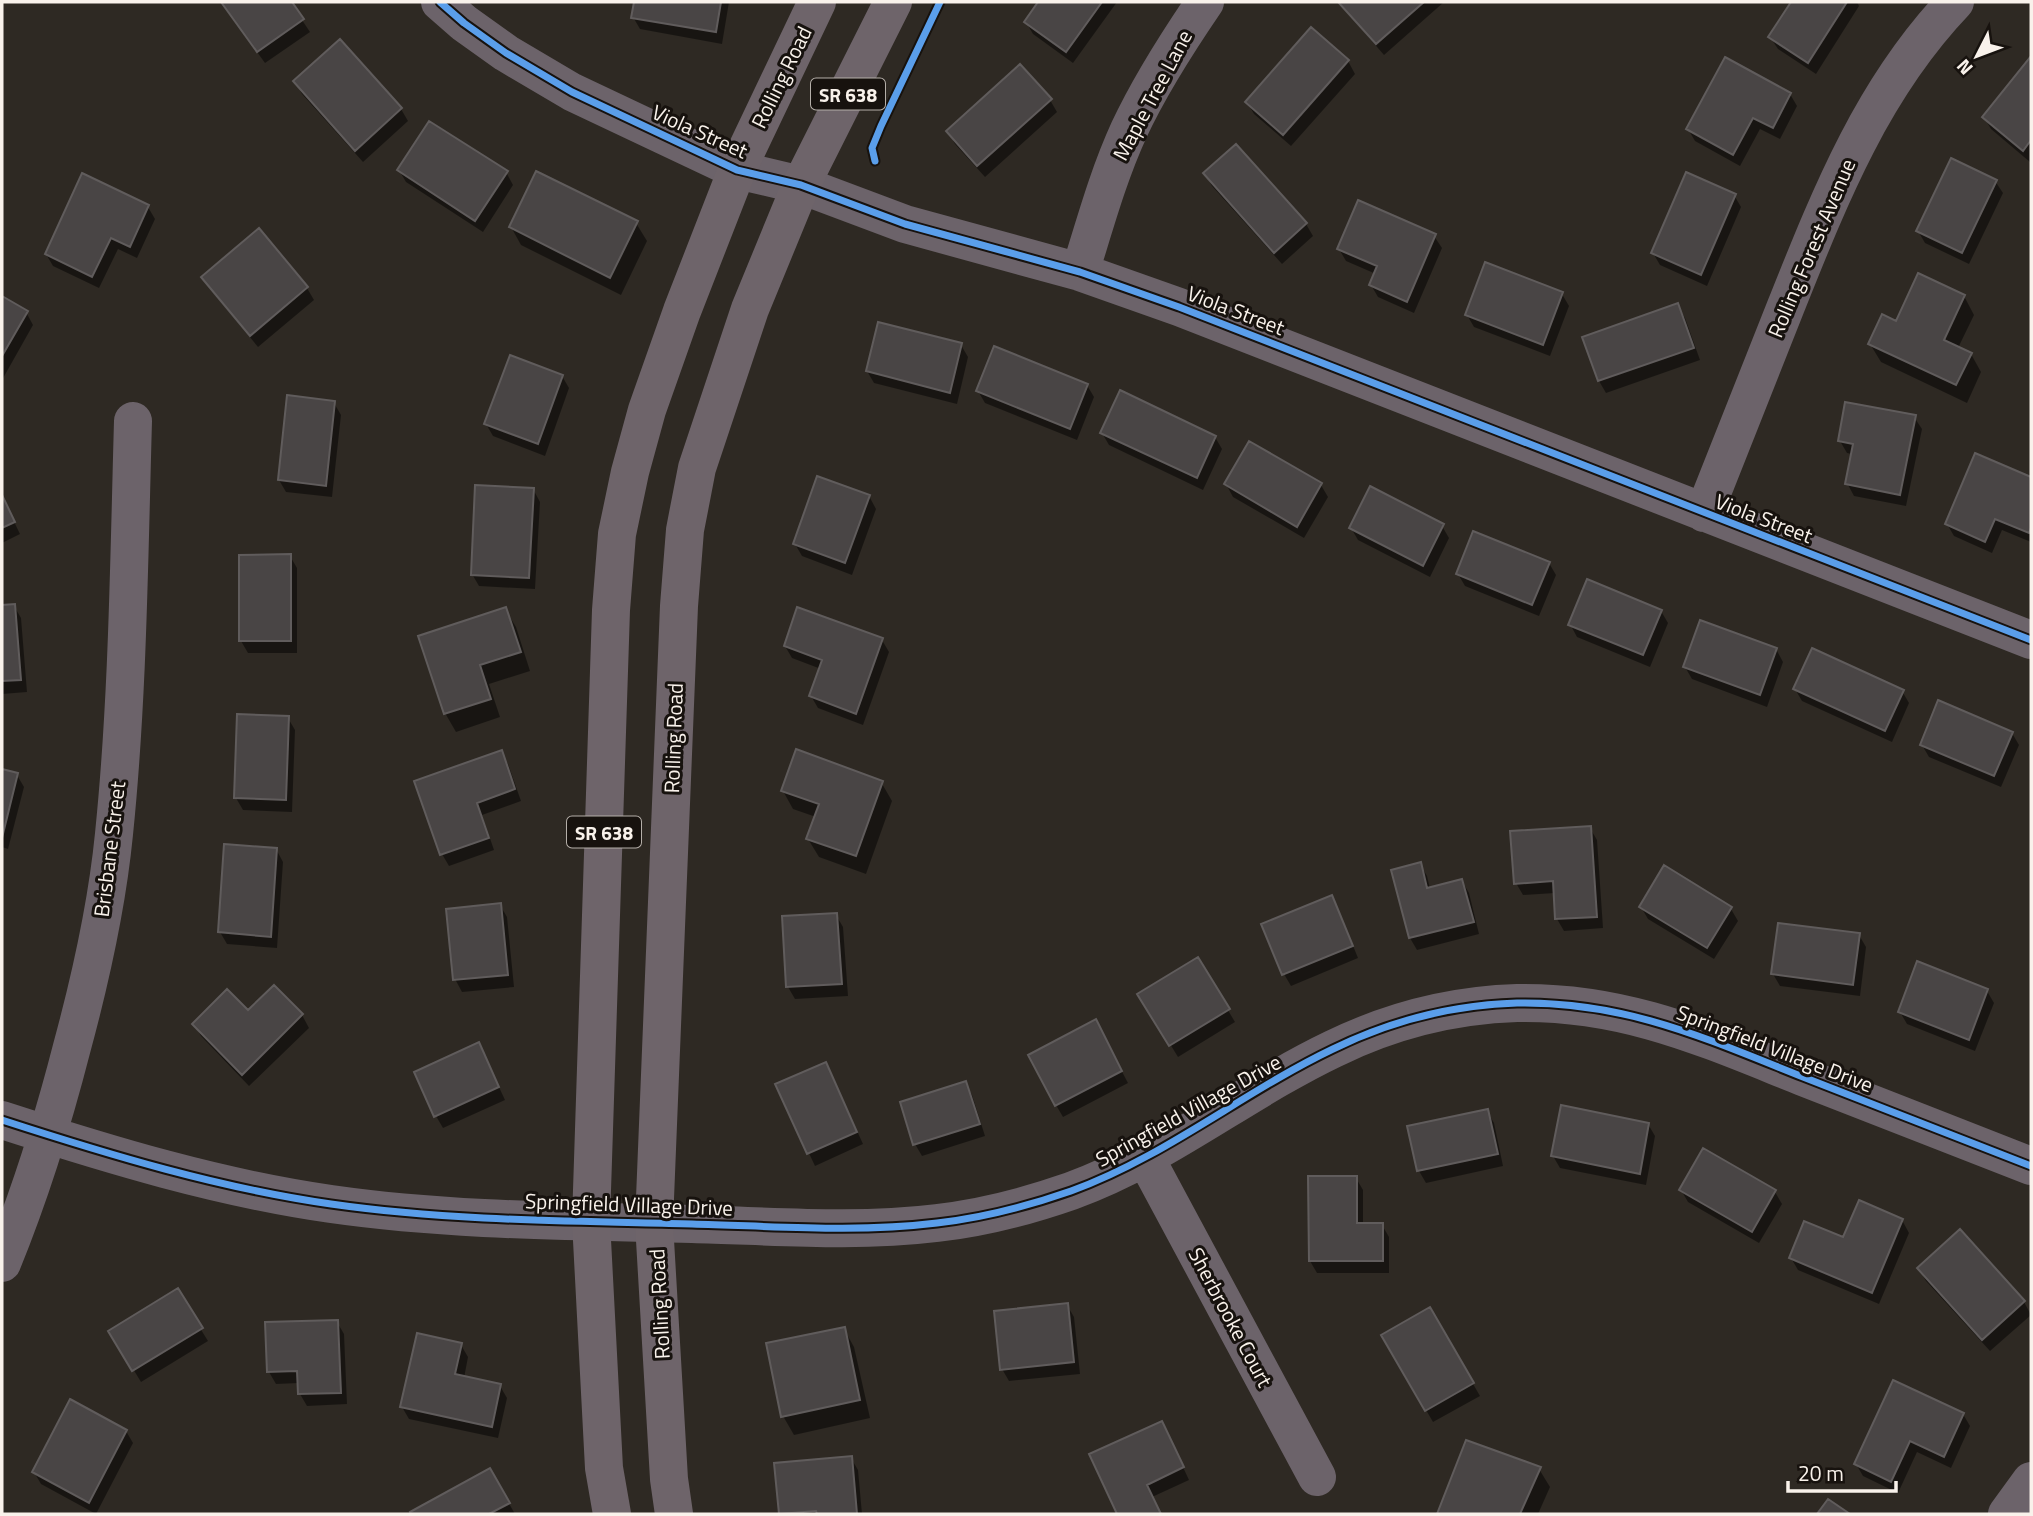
<svg xmlns="http://www.w3.org/2000/svg" width="2033" height="1516" font-family="'Titillium Web',sans-serif">
	<style>
		.shadow { fill: #0007 }
		.building { fill: #494545; stroke: #605c5c; stroke-width: 2 }
		.lines { fill: none; stroke-linecap: round; stroke-linejoin: round }
		.minor { stroke: #6c636a; stroke-width: 38 }
		.primary { stroke: #6e646a; stroke-width: 38 }
		.cycleway-casing { stroke: #17120e; stroke-width: 11 }
		.cycleway { stroke: #5a9eea; stroke-width: 7 }
		.labels { text-anchor: middle; dominant-baseline: central; stroke-width: 6; stroke-linejoin: round; paint-order: stroke }
		.shield { fill: #17120e; stroke: #b5afa9; stroke-width: 2 }
		.shield-label { font-size: 19px; font-weight: bold; fill: #f9f2eb }
		.street-label { font-size: 21px; fill: #f9f2eb; stroke: #17120e }
	</style>
	<rect width="100%" height="100%" fill="#2e2923"/>
	<path class="shadow" d="M221,2H290L310,32L265,63Z
		M636,2H729L722,44L640,29L633,17Z
		M1040,2H1117L1073,63L1033,34L1026,22Z
		M1338,2H1444L1384,55Z
		M1793,2H1857L1859,6L1816,74L1778,49L1770,37Z
		M1311,29L1348,61L1355,74L1291,146L1254,114L1247,102Z
		M340,41L401,109L408,121L363,162L302,94L295,82Z
		M2031,59V160L2030,162L1991,129L1984,117Z
		M1790,94L1797,106L1780,139L1760,129L1740,166L1695,141L1688,129Z
		M1050,100L1057,112L985,177L955,144L948,132Z
		M399,170L506,172L513,185L483,232L406,182Z
		M1205,174L1306,224L1313,236L1282,264L1212,186Z
		M1995,181L2003,193L1969,264L1925,243L1918,231Z
		M1734,195L1741,207L1707,286L1660,265L1653,253Z
		M148,207L155,219L137,258L118,249L99,288L53,266L46,254Z
		M636,223L647,241L621,295L521,245L511,227Z
		M259,231L307,288L314,300L258,347L210,289L203,277Z
		M1434,236L1442,248L1414,313L1378,297L1371,285L1376,274L1346,261L1339,249Z
		M1562,294L1569,306L1550,356L1474,327L1467,315Z
		M1964,296L1974,315L1958,348L1971,354L1981,372L1967,403L1881,362L1870,344L1897,323Z
		M2,298L26,312L33,325L2,380Z
		M1678,306L1685,318L1700,360L1606,393L1599,381L1584,338Z
		M961,345L968,357L957,404L874,383L867,371Z
		M562,376L569,388L545,456L493,436L486,424Z
		M1087,385L1094,397L1077,440L985,403L978,391Z
		M334,403L341,415L332,497L286,492L279,480Z
		M1914,417L1922,429L1906,506L1854,496L1847,483L1852,454L1847,453L1840,441Z
		M1102,433L1215,437L1222,449L1203,490L1109,445Z
		M1976,455L2031,479V542L2002,530L1992,553L1954,536L1947,524Z
		M1226,484L1321,485L1328,497L1304,538L1233,497Z
		M533,489L540,502L535,589L479,586L472,574Z
		M869,496L876,509L852,575L802,556L795,544Z
		M2,497L20,534L2,543Z
		M1442,526L1449,538L1430,577L1358,540L1351,528Z
		M290,556L297,568V653H248L241,641Z
		M1549,563L1556,575L1539,616L1465,586L1458,574Z
		M14,606L21,618L27,692L2,694V607Z
		M505,609L516,627L530,671L489,684L500,717L456,732L445,713Z
		M1661,611L1668,623L1650,667L1577,637L1570,624Z
		M882,640L889,652L863,725L818,708L811,696L821,669L792,658L785,646Z
		M1776,649L1783,662L1767,707L1692,679L1685,667Z
		M1795,689L1902,691L1909,703L1892,742L1802,701Z
		M288,718L295,730L292,812L243,810L236,798Z
		M2012,733L2019,745L2001,787L1929,757L1922,745Z
		M501,752L508,764L521,801L482,815L494,850L449,866L442,854Z
		M2,771L17,775L24,787L8,849L2,847Z
		M881,782L892,801L866,874L819,857L808,839L816,817L793,809L783,791Z
		M1590,828L1597,840L1603,928L1564,931L1557,919L1555,893L1523,895L1516,883Z
		M276,849L283,862L277,948L227,944L220,932Z
		M1420,864L1427,876L1430,889L1462,881L1469,893L1479,934L1417,950L1410,938Z
		M500,905L507,917L514,987L462,992L455,979Z
		M1641,907L1731,909L1738,921L1714,959L1648,919Z
		M1338,909L1358,958L1291,986L1284,974Z
		M836,915L843,927L848,996L795,999L788,987Z
		M1859,935L1866,947L1860,996L1780,986L1773,974Z
		M1198,960L1235,1022L1178,1057L1140,995Z
		M274,987L302,1015L309,1028L249,1086L201,1036L194,1024L248,1012Z
		M1987,991L1994,1003L1975,1051L1907,1024L1900,1012Z
		M1102,1034L1128,1083L1063,1117L1056,1105Z
		M485,1057L505,1100L443,1128L436,1116Z
		M832,1076L863,1144L815,1166L777,1085Z
		M965,1083L972,1095L985,1136L922,1156L915,1144Z
		M1487,1111L1494,1123L1503,1166L1426,1183L1419,1171Z
		M1648,1124L1655,1136L1646,1185L1560,1168L1553,1156Z
		M1356,1178L1363,1190V1225H1382L1389,1237V1273H1317L1310,1261Z
		M1681,1190L1775,1192L1782,1204L1759,1243L1688,1202Z
		M1902,1220L1909,1233L1879,1304L1798,1270L1791,1258Z
		M1960,1232L2024,1302L2031,1315L1990,1351L1926,1281L1919,1269Z
		M177,1291L208,1341L141,1382L110,1331Z
		M1067,1305L1074,1317L1080,1374L1009,1381L1002,1369Z
		M1430,1309L1480,1396L1433,1422L1383,1336Z
		M337,1322L344,1334L347,1404L307,1406L300,1394L299,1383L276,1384L269,1372Z
		M844,1329L854,1347L870,1418L794,1435L783,1416Z
		M461,1345L468,1357L464,1378L500,1386L507,1398L498,1438L409,1419L402,1407Z
		M1963,1414L1970,1426L1951,1468L1917,1452L1898,1493L1863,1476L1856,1464Z
		M126,1431L133,1443L96,1514L41,1484L34,1472Z
		M1168,1435L1189,1480L1152,1497L1161,1514H1119L1091,1455Z
		M1467,1443L1539,1469L1550,1487L1538,1514H1439Z
		M851,1458L858,1470L862,1514H781Z
		M490,1470L515,1514H413L412,1513Z"/>
	<path class="building" d="M221,2H292L304,19L257,52Z
		M634,2H721L716,32L631,18Z
		M1038,2H1102L1066,52L1024,22Z
		M1338,2H1424L1376,44Z
		M1791,2H1847L1808,63L1768,37Z
		M1311,27L1349,60L1283,135L1245,102Z
		M340,39L402,108L355,151L293,81Z
		M2031,56V140L2023,151L1982,117Z
		M1725,57L1791,93L1773,128L1753,118L1733,155L1686,129Z
		M1020,64L1052,99L977,166L946,131Z
		M429,121L508,171L475,221L397,170Z
		M1236,144L1307,223L1274,253L1203,173Z
		M1951,158L1997,180L1962,253L1916,231Z
		M536,171L638,221L610,278L509,227Z
		M1686,172L1736,194L1701,275L1651,253Z
		M82,173L149,205L130,247L111,238L92,277L45,254Z
		M1358,200L1436,234L1407,302L1369,285L1377,266L1337,249Z
		M259,228L308,287L250,336L201,277Z
		M1485,262L1563,292L1543,345L1465,315Z
		M1918,273L1965,295L1944,340L1972,353L1956,385L1868,344L1882,314L1896,321Z
		M2,296L28,311L2,356Z
		M1678,303L1694,348L1598,381L1582,337Z
		M878,322L962,343L950,393L866,371Z
		M994,346L1088,384L1070,429L976,391Z
		M510,355L563,375L538,444L484,424Z
		M1120,390L1216,436L1197,478L1100,433Z
		M287,395L335,401L326,486L278,480Z
		M1845,402L1916,415L1900,495L1845,484L1853,444L1838,441Z
		M1249,441L1322,483L1297,527L1224,484Z
		M1975,453L2031,477V528L2029,533L1995,519L1985,542L1945,524Z
		M817,476L870,495L845,563L793,544Z
		M475,485L534,488L529,578L471,575Z
		M1370,486L1444,524L1423,566L1349,528Z
		M2,495L15,522L2,528Z
		M1473,531L1550,562L1532,605L1456,574Z
		M291,554V641H239V555Z
		M1587,579L1662,610L1643,655L1568,625Z
		M15,604L21,680L2,681V605Z
		M506,607L521,652L480,665L491,699L444,714L418,636Z
		M797,607L883,638L856,714L809,696L822,660L784,646Z
		M1700,620L1777,648L1760,695L1683,667Z
		M1812,648L1904,690L1885,731L1793,689Z
		M1938,700L2013,732L1994,776L1920,745Z
		M237,714L289,716L286,800L234,798Z
		M796,749L883,781L856,856L806,839L819,804L781,791Z
		M502,750L515,789L477,803L489,838L440,855L414,781Z
		M2,769L18,773L2,838Z
		M1591,826L1597,917L1555,919L1553,881L1514,884L1510,831Z
		M224,844L277,848L271,937L218,932Z
		M1421,862L1427,888L1462,879L1474,922L1409,938L1391,870Z
		M1664,865L1732,907L1707,948L1639,907Z
		M1332,895L1353,946L1282,975L1261,924Z
		M501,903L508,975L453,980L446,909Z
		M837,913L842,984L786,987L782,916Z
		M1778,923L1860,933L1853,985L1771,974Z
		M1198,957L1230,1009L1169,1046L1137,994Z
		M1917,961L1988,989L1969,1040L1898,1012Z
		M274,985L303,1014L242,1075L192,1024L227,989L248,1010Z
		M1096,1019L1122,1071L1055,1106L1028,1055Z
		M479,1042L499,1087L434,1117L414,1072Z
		M826,1062L857,1132L807,1154L775,1084Z
		M966,1081L980,1124L913,1145L900,1102Z
		M1561,1105L1649,1123L1640,1174L1551,1156Z
		M1488,1109L1498,1154L1417,1171L1407,1126Z
		M1703,1148L1776,1190L1752,1232L1679,1190Z
		M1308,1176H1357V1223H1383V1261H1309Z
		M1859,1200L1903,1219L1872,1293L1789,1258L1804,1221L1843,1237Z
		M1960,1229L2025,1301L1982,1340L1917,1268Z
		M178,1288L203,1328L132,1371L108,1331Z
		M1068,1303L1074,1362L1000,1370L994,1311Z
		M1430,1307L1474,1383L1425,1411L1381,1335Z
		M338,1320L341,1393L298,1394L297,1371L267,1372L265,1322Z
		M845,1327L860,1400L781,1417L766,1343Z
		M417,1333L462,1343L455,1374L501,1384L492,1427L400,1407Z
		M1893,1380L1964,1413L1944,1457L1910,1441L1891,1482L1854,1464Z
		M70,1399L127,1430L89,1503L32,1472Z
		M1162,1421L1184,1467L1147,1485L1161,1514H1117L1089,1454Z
		M1466,1440L1541,1467L1520,1514H1437Z
		M852,1456L857,1514H817L816,1511L779,1514L774,1463Z
		M490,1468L510,1503L489,1514H411L410,1512Z
		M1828,1499L1850,1514H1817Z"/>
	<g class="lines">
		<path class="minor" d="M440,2L464,23L506,53L572,92L737,170L801,185L905,224L1080,272L1179,307L2031,640
			M1080,272C1095,224 1108,176 1129,130C1150,85 1177,43 1205,2
			M1704,513C1731,444 1759,375 1786,306C1830,196 1872,89 1955,2
			M2,1120C110,1155 219,1188 331,1204C450,1221 572,1221 692,1224C773,1226 856,1233 937,1223C982,1218 1028,1206 1071,1191C1165,1157 1243,1092 1333,1049C1390,1021 1454,1005 1517,1003C1625,1001 1705,1038 1803,1077C1879,1107 1955,1136 2031,1166
			M1145,1157L1317,1477
			M2,1263C31,1192 53,1121 72,1047C91,977 107,905 114,834C128,697 129,559 133,421
			M2007,1514L2031,1481"/>
		<path class="primary" d="M612,1514L604,1468L591,1221L611,610L617,534L630,472L647,410L682,311L737,170L817,2
			M674,1514L669,1479L654,1223L679,606L685,530L697,468L750,309L801,185L893,2"/>
		<g class="cycleway-casing">
			<path id="cycleway" d="M440,2L464,23L506,53L572,92L737,170L801,185L905,224L1080,272L1179,307L2031,640
				M875,161L872,148L881,126L940,2
				M2,1120C110,1155 219,1188 331,1204C450,1221 572,1221 692,1224C773,1226 856,1233 937,1223C982,1218 1028,1206 1071,1191C1165,1157 1243,1092 1333,1049C1390,1021 1454,1005 1517,1003C1625,1001 1705,1038 1803,1077C1879,1107 1955,1136 2031,1166"/>
		</g>
		<use href="#cycleway" class="cycleway"/>
	</g>
	<g class="labels">
		<g class="shield">
			<rect x="811" y="78.5" width="74" height="31" rx="5"/>
			<rect x="567" y="816.5" width="74" height="31" rx="5"/>
		</g>
		<g class="shield-label">
			<text x="848" y="94">SR 638</text>
			<text x="604" y="832">SR 638</text>
		</g>
		<g class="street-label">
			<text transform="translate(781 77) rotate(-64)">Rolling Road</text>
			<text transform="translate(1152 95) rotate(-62)">Maple Tree Lane</text>
			<text transform="translate(700 131) rotate(24)">Viola Street</text>
			<text transform="translate(1811 248) rotate(-67)">Rolling Forest Avenue</text>
			<text transform="translate(1236 310) rotate(21)">Viola Street</text>
			<text transform="translate(1764 518) rotate(21)">Viola Street</text>
			<text transform="translate(673 738) rotate(-88)">Rolling Road</text>
			<text transform="translate(109 849) rotate(-83)">Brisbane Street</text>
			<text transform="translate(1775 1048) rotate(21)">Springfield Village Drive</text>
			<text transform="translate(1188 1110) rotate(-29)">Springfield Village Drive</text>
			<text transform="translate(629 1204) rotate(2)">Springfield Village Drive</text>
			<text transform="translate(659 1304) rotate(-93)">Rolling Road</text>
			<text transform="translate(1231 1317) rotate(62)">Sherbrooke Court</text>
		</g>
	</g>
	<rect width="2033" height="1516" fill="none" stroke="#f9f2eb" stroke-width="7"/>
	<g transform="translate(1977 56) rotate(228)" stroke="#17120e" stroke-width="5" paint-order="stroke">
	<path d="M0-5L12 26L0 18L-12 26Z" fill="#f9f2eb"/>
	<text y="-10" font-size="19" font-weight="bold" text-anchor="middle" fill="#f9f2eb">N</text>
	</g>
	<path d="M1788 1481v10h108v-10" fill="none" stroke="#f9f2eb" stroke-width="3.5"/>
	<text x="1798" y="1481" font-size="21" fill="#f9f2eb" stroke="#17120e" stroke-width="5" paint-order="stroke">20 m</text>
</svg>
